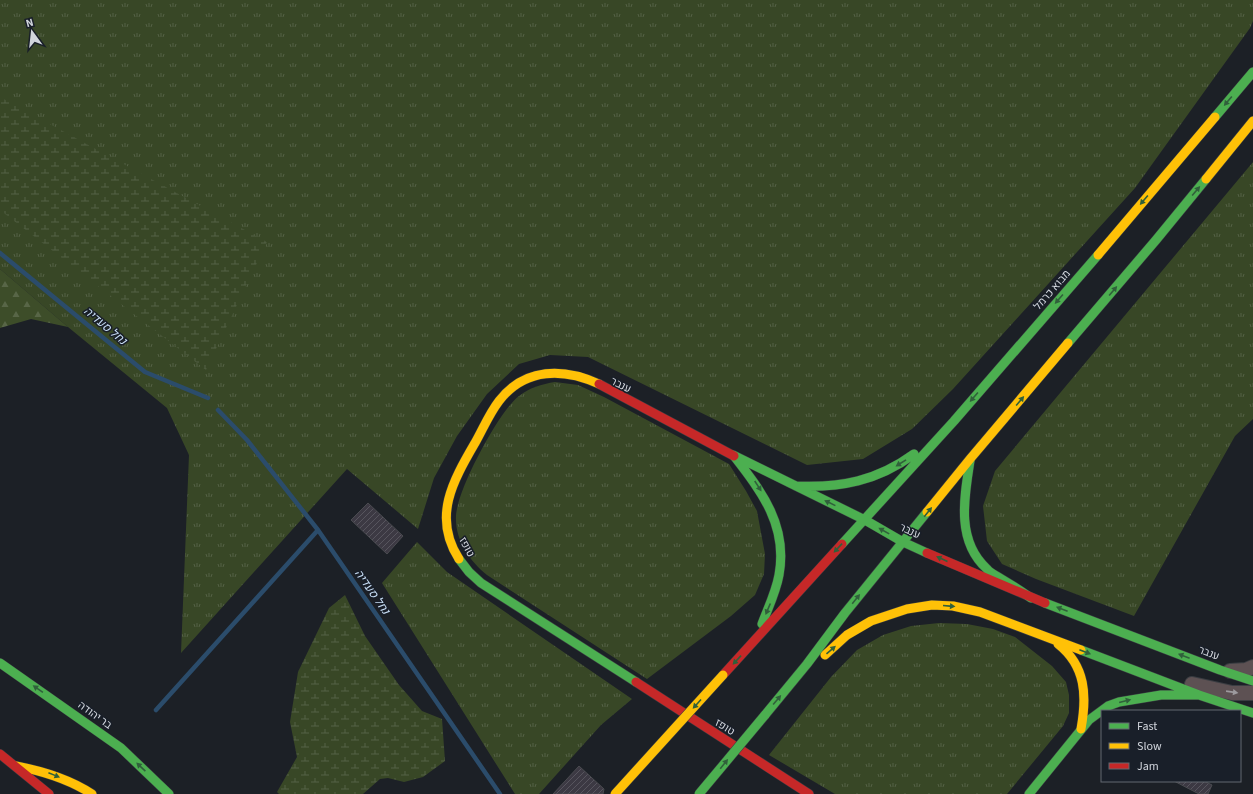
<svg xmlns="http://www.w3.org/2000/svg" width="1253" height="794" font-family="'Source Sans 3',Heebo,sans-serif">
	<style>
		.grass { fill: url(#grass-tufts) }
		.forest { fill: url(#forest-firs) }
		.wetland { fill: url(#wetland-marsh) }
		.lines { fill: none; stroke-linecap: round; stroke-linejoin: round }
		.stream { stroke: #2b4c6b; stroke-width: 4.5 }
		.building { fill: url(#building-hatch); stroke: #4a4b50 }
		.street-casing { stroke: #3a3d42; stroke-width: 16 }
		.fast-casing { stroke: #3a3d42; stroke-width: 10 }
		.slow-casing { stroke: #3a3d42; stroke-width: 10 }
		.jam-casing { stroke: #3a3d42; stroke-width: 10 }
		.street { stroke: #5d5153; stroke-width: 14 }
		.fast { stroke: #4caf50; stroke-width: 9 }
		.slow { stroke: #ffc107; stroke-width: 9 }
		.jam { stroke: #c62828; stroke-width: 9 }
		.fast-bridge-casing { stroke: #3a3d42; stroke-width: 10; stroke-linecap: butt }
		.slow-bridge-casing { stroke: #3a3d42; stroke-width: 10; stroke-linecap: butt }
		.fast-bridge { stroke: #4caf50; stroke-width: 9 }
		.slow-bridge { stroke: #ffc107; stroke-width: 9 }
		.oneway { fill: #30603b }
		.oneway2 { fill: #9d9a9e }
		.labels { text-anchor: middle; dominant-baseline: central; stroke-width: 3; stroke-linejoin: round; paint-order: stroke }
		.street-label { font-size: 11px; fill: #d1d5dc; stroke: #191f29 }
		.water-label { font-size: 12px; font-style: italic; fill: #c8def5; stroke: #191f29 }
	</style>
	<defs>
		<pattern id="grass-tufts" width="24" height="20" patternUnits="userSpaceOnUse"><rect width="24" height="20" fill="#384726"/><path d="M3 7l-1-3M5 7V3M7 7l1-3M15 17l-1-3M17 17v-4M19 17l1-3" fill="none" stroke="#546145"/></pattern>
		<pattern id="forest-firs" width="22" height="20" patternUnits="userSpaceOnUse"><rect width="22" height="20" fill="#3d4d29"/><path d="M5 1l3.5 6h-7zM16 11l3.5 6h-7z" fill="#586647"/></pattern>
		<pattern id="wetland-marsh" width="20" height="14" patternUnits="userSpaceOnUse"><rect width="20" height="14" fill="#384726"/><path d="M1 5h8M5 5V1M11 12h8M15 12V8" fill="none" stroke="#546145"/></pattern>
		<pattern id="building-hatch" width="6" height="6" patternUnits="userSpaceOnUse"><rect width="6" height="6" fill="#3c3943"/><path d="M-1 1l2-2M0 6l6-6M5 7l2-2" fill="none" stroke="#57555e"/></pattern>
	</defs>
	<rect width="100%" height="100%" fill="#1c2026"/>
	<path class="grass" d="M0,0H1253V21L1250,28L1135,188L953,389L912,429L863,459L807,465L588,357L550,355L519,364L487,394L457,436L434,478L418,529L347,469L181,653L189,455L167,408L68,327L0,269Z
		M1253,162V419L1235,436L1134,616L1036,579L1002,564L987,541L983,506L995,471Z
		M555,382L578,385L604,397L729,464L746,491L757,511L765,554L764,574L755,595L731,616L647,679L487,575C469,560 455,540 456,516C457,490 499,411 519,396C529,388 542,384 555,382Z
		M417,542L447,572L632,699L601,725L539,794H515L382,583Z
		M939,623L967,624L993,629L1015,637L1052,666L1066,682L1069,695V713L1063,726L1007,794H835L769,755L831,677L857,650L883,635L911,626Z"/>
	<path class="forest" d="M0,269L68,327L31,319L0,328Z"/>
	<path class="wetland" d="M0,97L267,242L206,370L0,210Z
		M345,595L365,636L399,685L422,711L442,719L445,761L423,777L404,782L388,778L380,779L363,794H279L277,792L297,757L290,722L298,672L329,608Z"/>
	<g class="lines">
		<path class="stream" d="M0,253L145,372L208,398
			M218,410L247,440L318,530L500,794
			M156,710L318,530"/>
	</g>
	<path class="building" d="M368,503L403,536L387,554L351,520Z
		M579,766L604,789L603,794H553Z
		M1174,781H1204L1212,785L1208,794H1199Z"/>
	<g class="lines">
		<g class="street-casing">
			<path id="street" d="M1230,671L1246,670L1253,667
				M1192,684L1232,693H1253"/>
		</g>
		<g class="fast-casing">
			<path id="fast" d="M1215,117L1253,72
				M1068,343L1156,240L1206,179
				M733,455L865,520L903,542L927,553
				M734,456C762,492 788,526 779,575C776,592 768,608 762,624
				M970,461C964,498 956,541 987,569C990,573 995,575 1000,578C1010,584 1021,591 1031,598
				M796,486C841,488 877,481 914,454
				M842,544L954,421L1098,255
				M459,559L469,572L481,583L636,682
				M1045,603L1220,670L1253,681
				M1081,650L1199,695
				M0,663L121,748L169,794
				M765,715L807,664L845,613L927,512
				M1029,794L1089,720L1108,706L1119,702L1161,695H1199L1253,713"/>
		</g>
		<g class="slow-casing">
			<path id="slow" d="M1206,179L1253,121
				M1098,255L1215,117
				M927,512L970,459L1068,343
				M459,559C432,517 453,481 475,443C483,429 489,414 499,401C525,367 564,368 599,384
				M1058,644C1086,666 1087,696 1081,729
				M825,655L847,635L871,621L907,609L932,605L953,606L980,612L1081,650
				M16,766C43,771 69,779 92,794"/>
		</g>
		<g class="jam-casing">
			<path id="jam" d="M599,384L734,456
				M927,553L1045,603
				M723,675L842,544
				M636,682L809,794
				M0,754L49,794"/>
		</g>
		<use href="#street" class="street"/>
		<use href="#fast" class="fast"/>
		<use href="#slow" class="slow"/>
		<use href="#jam" class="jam"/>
		<g class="fast-bridge-casing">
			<path id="fast-bridge" d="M699,794L765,715"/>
		</g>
		<g class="slow-bridge-casing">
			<path id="slow-bridge" d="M615,794L723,675"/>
		</g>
		<use href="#fast-bridge" class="fast-bridge"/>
		<use href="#slow-bridge" class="slow-bridge"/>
	</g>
	<defs><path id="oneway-solid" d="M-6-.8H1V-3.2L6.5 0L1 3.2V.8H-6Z"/></defs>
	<g class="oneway">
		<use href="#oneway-solid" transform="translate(1228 101) rotate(130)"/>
		<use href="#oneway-solid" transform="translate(1196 191) rotate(-50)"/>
		<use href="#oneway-solid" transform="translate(1144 200) rotate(130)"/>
		<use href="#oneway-solid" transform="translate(1113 291) rotate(-50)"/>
		<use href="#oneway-solid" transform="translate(1059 299) rotate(131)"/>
		<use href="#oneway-solid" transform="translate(974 397) rotate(131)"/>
		<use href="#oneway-solid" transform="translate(1020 401) rotate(-50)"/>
		<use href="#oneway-solid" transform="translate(901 463) rotate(148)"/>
		<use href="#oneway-solid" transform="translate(758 486) rotate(57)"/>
		<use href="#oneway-solid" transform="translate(830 503) rotate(-154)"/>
		<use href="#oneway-solid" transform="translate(928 512) rotate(-51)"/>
		<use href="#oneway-solid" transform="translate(884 531) rotate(-151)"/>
		<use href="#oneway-solid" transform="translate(838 548) rotate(133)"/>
		<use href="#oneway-solid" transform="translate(942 559) rotate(-156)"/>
		<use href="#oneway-solid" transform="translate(856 599) rotate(-51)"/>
		<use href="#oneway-solid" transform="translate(949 606) rotate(5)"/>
		<use href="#oneway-solid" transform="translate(768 609) rotate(113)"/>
		<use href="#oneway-solid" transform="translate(1062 609) rotate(-159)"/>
		<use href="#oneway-solid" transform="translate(831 650) rotate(-41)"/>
		<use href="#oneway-solid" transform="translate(1085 652) rotate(21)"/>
		<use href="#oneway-solid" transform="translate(1184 656) rotate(-159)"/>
		<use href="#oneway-solid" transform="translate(737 660) rotate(133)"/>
		<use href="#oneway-solid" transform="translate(38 689) rotate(-145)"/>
		<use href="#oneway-solid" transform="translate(777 700) rotate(-50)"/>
		<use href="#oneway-solid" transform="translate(1125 701) rotate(-14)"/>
		<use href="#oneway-solid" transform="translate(697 704) rotate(132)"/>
		<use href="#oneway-solid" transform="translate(724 764) rotate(-51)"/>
		<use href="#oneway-solid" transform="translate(141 767) rotate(-137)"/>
		<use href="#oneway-solid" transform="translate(54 775) rotate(22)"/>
	</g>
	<use class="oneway2" href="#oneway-solid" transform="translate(1232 692) rotate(8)"/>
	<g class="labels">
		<g class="street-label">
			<text transform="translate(1052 290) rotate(-49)">מבוא כרמל</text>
			<text transform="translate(621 385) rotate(27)">ענבר</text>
			<text transform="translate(910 531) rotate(26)">ענבר</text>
			<text transform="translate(467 547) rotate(62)">טופז</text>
			<text transform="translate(1209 653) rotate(21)">ענבר</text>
			<text transform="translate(95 715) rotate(36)">בר יהודה</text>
			<text transform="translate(725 727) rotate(32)">טופז</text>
		</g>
		<g class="water-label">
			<text transform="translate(105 326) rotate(40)">נחל סעדיה</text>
			<text transform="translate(372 592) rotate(55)">נחל סעדיה</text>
		</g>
	</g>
	<rect x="1101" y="710" width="140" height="72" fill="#191f29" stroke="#636871"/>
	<rect x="1109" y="723" width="20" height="6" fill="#4caf50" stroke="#636871"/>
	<text x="1137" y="730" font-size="12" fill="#d1d5dc">Fast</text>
	<rect x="1109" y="743" width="20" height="6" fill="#ffc107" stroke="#636871"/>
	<text x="1137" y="750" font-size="12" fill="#d1d5dc">Slow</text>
	<rect x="1109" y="763" width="20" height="6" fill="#c62828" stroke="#636871"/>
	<text x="1137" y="770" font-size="12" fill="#d1d5dc">Jam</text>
	<g transform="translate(32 32) rotate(345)" stroke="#191f29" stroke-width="3" paint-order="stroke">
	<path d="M0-3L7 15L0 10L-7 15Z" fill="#d1d5dc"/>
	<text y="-6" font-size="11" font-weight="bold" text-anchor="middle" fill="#d1d5dc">N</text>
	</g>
</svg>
